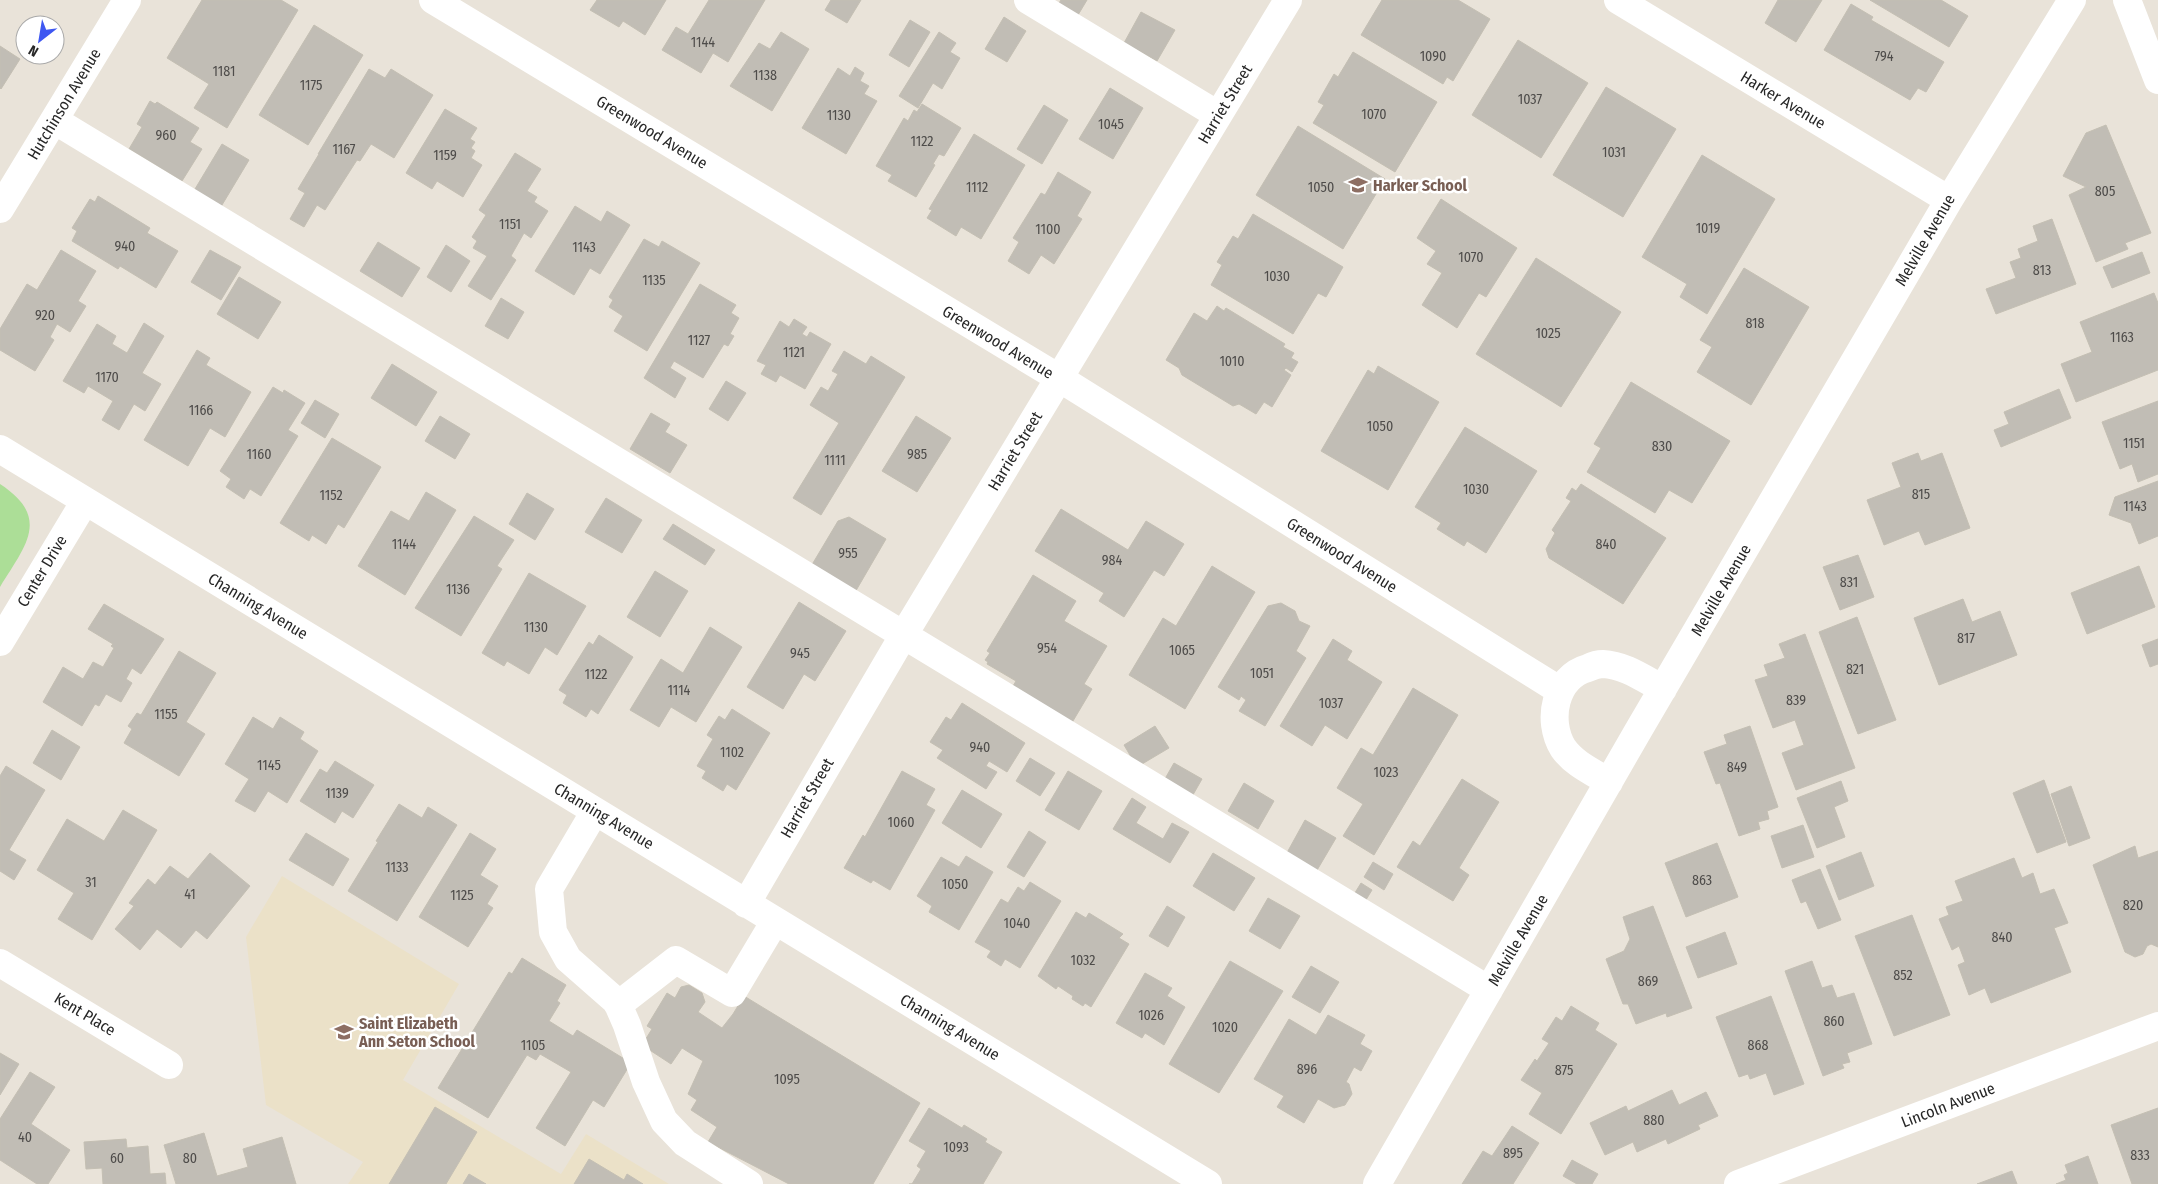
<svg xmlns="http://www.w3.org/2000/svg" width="2158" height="1184" font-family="'Fira Sans Condensed',sans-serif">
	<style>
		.education { fill: #ebe1c8 }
		.green { fill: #acde97 }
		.building { fill: #c1bdb5; stroke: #c4bfb3 }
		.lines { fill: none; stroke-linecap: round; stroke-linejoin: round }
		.minor { stroke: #fff; stroke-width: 28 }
		.labels { text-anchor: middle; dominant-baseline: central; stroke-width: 5; stroke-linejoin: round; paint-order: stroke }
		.number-label { font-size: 14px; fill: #4e4c4a }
		.street-label { font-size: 16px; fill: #272727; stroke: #fff }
		.education-label { font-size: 16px; font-weight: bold; fill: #785e54; stroke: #fff; text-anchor: start }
	</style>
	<rect width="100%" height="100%" fill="#e9e3d9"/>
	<path class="education" d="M282,876L459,984L403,1080L561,1174L586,1134L669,1184H348L363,1162L266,1105L246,937Z"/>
	<path class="green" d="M0,484C52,518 25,546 0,587Z"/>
	<path class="building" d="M202,0H281L298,10L227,128L194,108L209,84L167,58Z
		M597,0H666L645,35L623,21L619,27L590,10Z
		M709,0H765L728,62L713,53L701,73L662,50L676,27L688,34Z
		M831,0H861L847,23L825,10Z
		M1061,0H1087L1078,15L1059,3Z
		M1382,0H1458L1490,19L1453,81L1447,77L1443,84L1361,35Z
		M1778,0H1822L1796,42L1765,23Z
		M1870,0H1941L1968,16L1949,47Z
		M1851,4L1873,17L1871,20L1944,62L1926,92L1918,88L1910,100L1824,50Z
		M1141,12L1175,30L1157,61L1124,43Z
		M1004,17L1026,31L1007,62L985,49Z
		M910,20L930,32L909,67L889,55Z
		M314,25L363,55L308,145L259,115Z
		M781,32L809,49L772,111L730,86L759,43L770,49Z
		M939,32L956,43L950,52L960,58L942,89L933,83L918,108L899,96Z
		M1518,40L1588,83L1541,158L1472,115Z
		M0,46L20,59L1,89L0,88Z
		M1353,52L1437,102L1395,172L1313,123L1324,105L1318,102L1334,74L1338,77Z
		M855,67L864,73L860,81L869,86L864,94L877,101L846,154L802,128L838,68L850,76Z
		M369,69L385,78L391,69L433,95L394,158L371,144L360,161L357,160L325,210L317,205L304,227L290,219L305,193L298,189L319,154H318Z
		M1606,87L1676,129L1623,217L1553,175Z
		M1110,88L1143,108L1113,159L1079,139Z
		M150,101L155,104L157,102L199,128L190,142L202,149L182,181L129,149L142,127L137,124Z
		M922,104L961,128L944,156L939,154L933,164L935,165L916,197L888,181L892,175L876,166L904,118L908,121L914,110L917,112Z
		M1044,105L1068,120L1042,164L1017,149Z
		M445,109L477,128L470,139L475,142L471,148L475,151L471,158L482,165L463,197L437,181L432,189L406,173Z
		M2106,125L2151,233L2125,243L2128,249L2096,262L2069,195L2086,187L2063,176L2086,133Z
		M1298,126L1385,179L1343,249L1256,195Z
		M974,134L1025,165L981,239L961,227L956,236L927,218L932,210L929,209Z
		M222,144L249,160L219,210L192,194Z
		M515,153L541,169L527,191L537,197L534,202L548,211L531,238L524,233L511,256L516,260L491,300L468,286L487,256L473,248L477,241L472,237L486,215L479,210Z
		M1702,155L1775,199L1707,314L1680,297L1687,284L1642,257Z
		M1058,172L1091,192L1077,216L1082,219L1054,264L1041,255L1029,274L1008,261L1019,242L1013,238L1041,193L1045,195Z
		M98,196L150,228L147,233L178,251L156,288L120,266L118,269L72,241L77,231L72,228L90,199L95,202Z
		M1441,199L1517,248L1486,297L1479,293L1457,328L1422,305L1442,273L1427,264L1436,251L1417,238Z
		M575,206L601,222L607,211L630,225L600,274L590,268L574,295L535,271Z
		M1253,214L1343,267L1326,297L1318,293L1293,334L1211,285L1222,265L1217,262L1233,236L1238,239Z
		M2052,219L2076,284L1996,314L1986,289L2016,278L2010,262L2021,258L2018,249L2038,241L2033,226Z
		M644,239L659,247L662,241L700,263L647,351L614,331L623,316L609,307L613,300L609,297Z
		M378,242L420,268L402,297L360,271Z
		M446,245L470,261L451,292L427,277Z
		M61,250L96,271L78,301L86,306L70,332L57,324L50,337L54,340L35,371L0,350V329L27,284L37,290Z
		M210,250L241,267L221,300L191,282Z
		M2142,252L2150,273L2112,288L2103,267Z
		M1536,258L1621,312L1561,407L1476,354Z
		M1744,268L1809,307L1751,405L1697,372L1712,347L1700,340Z
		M239,277L281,302L258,339L217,314Z
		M700,284L736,305L731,313L739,318L730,334L734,336L728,346L724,344L703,378L674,361L670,368L686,378L675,398L644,378Z
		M2154,293L2158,303V370L2076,402L2061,364L2092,352L2080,322Z
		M501,298L524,312L508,339L485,326Z
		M1217,306L1224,311L1226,308L1285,344L1283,347L1294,353L1291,358L1298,362L1292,372L1286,368L1284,370L1291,375L1272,407L1264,402L1256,414L1239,404L1233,406L1182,375L1179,368L1166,360L1194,313L1207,321Z
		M794,319L807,327L802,334L807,337L810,332L831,344L805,389L780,375L776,382L761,374L766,365L757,361L780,321L789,327Z
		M144,323L164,336L142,373L161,384L145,411L134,404L119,430L102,420L113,401L88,386L84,393L63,381L97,324L116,336L112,344L127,353Z
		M197,350L210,358L206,365L251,392L225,437L210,428L188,466L144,440Z
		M844,351L866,364L871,356L905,377L821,515L793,498L839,423L810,405L821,387L828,391L838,374L832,371Z
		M392,364L437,392L416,426L371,398Z
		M1378,366L1439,402L1388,490L1321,451L1368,370L1374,374Z
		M726,381L746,393L728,421L709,409Z
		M1631,382L1730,441L1692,503L1669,490L1655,513L1587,472L1601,448L1594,444Z
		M273,387L283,393L284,390L305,403L288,430L298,436L261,496L250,489L244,499L226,487L231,479L220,471Z
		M2059,389L2071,418L2001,447L1994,430L2009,424L2004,412Z
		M315,400L339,414L325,438L301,423Z
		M2158,401V474L2138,482L2132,464L2120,469L2102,422Z
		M651,413L670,424L665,432L687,445L670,473L630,449Z
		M440,416L470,434L455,459L425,441Z
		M916,416L951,438L917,492L882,471Z
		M1465,427L1537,471L1486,553L1467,541L1464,546L1437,529L1441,523L1415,507Z
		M332,438L381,467L344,528L338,524L326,544L312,535L309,541L280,523Z
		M1918,453L1921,461L1942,453L1970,528L1925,545L1919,531L1884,545L1867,500L1901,487L1892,463Z
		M2158,481V536L2139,544L2131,523L2109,515L2115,497Z
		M1581,484L1666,538L1623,604L1549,558L1546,549L1555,533L1552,530L1571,501L1566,498L1572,488L1576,491Z
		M426,492L456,510L405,595L358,566L391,511L409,521Z
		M527,493L554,509L535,540L509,524Z
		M606,498L642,520L622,553L585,532Z
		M1061,509L1128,550L1146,521L1184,544L1164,576L1154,570L1124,617L1099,601L1104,593L1035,551Z
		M474,516L514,540L497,566L502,569L461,636L415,608Z
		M849,517L886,539L854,594L810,568L838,521Z
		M673,524L715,550L705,565L663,539Z
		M1858,555L1874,597L1840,610L1823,567Z
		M1212,566L1255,592L1185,709L1129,675L1163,618L1176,626Z
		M2139,566L2155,607L2087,634L2071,593Z
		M655,571L688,591L660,637L627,617Z
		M529,573L586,606L557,655L545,647L529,674L507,661L504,666L482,653Z
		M1033,575L1076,601L1064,621L1107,646L1084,684L1092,689L1070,726L1010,691L1016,681L987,664L988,662L985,660L990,653L987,651Z
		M1963,599L1972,622L2000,611L2017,655L1939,685L1914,618Z
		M799,602L846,631L815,681L804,674L783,709L747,687Z
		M1281,603L1295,611L1299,621L1310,626L1296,651L1306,658L1265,726L1239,711L1246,700L1241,696L1239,700L1218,687L1268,606Z
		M104,604L164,639L141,674L132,668L126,679L132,683L121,702L106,694L99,706L95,704L82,726L43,702L63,667L83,679L93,662L103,667L114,648L111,646L113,644L88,629Z
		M1857,617L1896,720L1858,734L1819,632Z
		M710,627L742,647L696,722L671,707L659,727L630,710L661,659L683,673Z
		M1805,634L1855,768L1796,790L1782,753L1804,745L1795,720L1773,728L1755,680L1768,676L1764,665L1785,658L1779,644Z
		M599,635L633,657L598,714L591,709L586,717L563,703L567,695L559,690L589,642L593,645Z
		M1333,639L1352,651L1347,660L1382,682L1347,739L1325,725L1312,746L1280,726Z
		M2158,639V664L2150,667L2142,645Z
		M179,651L216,673L186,722L205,734L179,776L124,743L132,729L128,726L137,713L141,715Z
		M1413,688L1458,715L1374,855L1343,836L1363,804L1337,788L1361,748L1373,755Z
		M962,703L1025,743L1007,772L989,761L986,766L997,772L986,789L937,758L943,750L930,742L946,717L951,720Z
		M732,709L770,733L736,790L727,784L723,791L702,778L706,771L697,766L713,739L707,735L719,716L725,720Z
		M253,717L273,729L280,717L304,732L300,739L318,751L287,803L268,791L255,812L235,801L249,779L225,764Z
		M1155,726L1169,748L1137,767L1124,745Z
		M1750,726L1778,807L1767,811L1769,819L1758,822L1760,829L1739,836L1720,783L1716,784L1704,752L1727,744L1724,735Z
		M52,730L80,747L61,780L33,763Z
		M1030,758L1055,773L1040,796L1016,781Z
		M335,761L374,785L353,818L342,811L335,823L300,801L320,769L327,773Z
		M1174,763L1202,779L1190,800L1162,784Z
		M6,766L45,790L9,850L26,860L14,880L0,871V776Z
		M902,771L935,789L926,805L935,810L890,890L873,880L871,883L844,868L863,835L865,837Z
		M1068,771L1102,791L1079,830L1045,810Z
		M1462,779L1499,802L1459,868L1469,875L1453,901L1397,867L1413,841L1420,846Z
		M2044,780L2066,842L2037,853L2013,793Z
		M1841,781L1848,801L1834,807L1845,837L1817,848L1797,798Z
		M1244,783L1274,801L1258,829L1228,811Z
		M2071,786L2090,838L2069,846L2051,794Z
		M962,790L1002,814L981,848L942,823Z
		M1132,798L1146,807L1136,823L1163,839L1172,823L1189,832L1170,863L1113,829Z
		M399,804L422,818L428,807L457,825L397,921L348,891L378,842L376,841Z
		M123,810L157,830L92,940L58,919L74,893L37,870L67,819L104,841Z
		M1305,820L1336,838L1313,877L1283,860Z
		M1803,825L1814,857L1782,868L1771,836Z
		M1029,831L1046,842L1024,877L1007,867Z
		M306,833L349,859L333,886L289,860Z
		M470,833L496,849L480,875L498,886L487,904L493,908L468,947L419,917Z
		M1717,843L1738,897L1686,917L1665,863Z
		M2135,846L2138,858L2158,851V947L2151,944L2147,946L2143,954L2135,957L2125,952L2093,865Z
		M1861,852L1874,886L1839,900L1826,866Z
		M210,853L250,886L207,939L196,930L181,948L157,929L140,950L115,929L134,906L129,903L148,879L155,885L170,866L188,879Z
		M1213,853L1255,878L1234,911L1193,886Z
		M966,856L993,872L959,930L929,912L932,906L917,896L941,857L959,867Z
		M2014,858L2022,878L2033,873L2040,894L2054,889L2068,923L2054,928L2071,972L1991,1003L1985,988L1969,995L1958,965L1965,962L1959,946L1952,950L1939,919L1949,915L1946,907L1963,901L1955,881Z
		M1373,862L1393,874L1384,890L1364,877Z
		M1820,869L1841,920L1818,929L1806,901L1801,903L1792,880Z
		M1030,882L1061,901L1020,968L1005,959L1001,966L987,957L991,951L975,942L1001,899L1008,903L1018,887L1024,891Z
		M1361,883L1372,890L1364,903L1353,896Z
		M1268,898L1300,916L1280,949L1249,931Z
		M1167,906L1185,917L1168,947L1149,936Z
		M1653,906L1692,1008L1667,1017L1666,1013L1636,1024L1628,1004H1623L1606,959L1624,951L1630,939L1623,917Z
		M1076,912L1086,918L1089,913L1123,934L1119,938L1129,944L1091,1007L1085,1003L1083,1006L1072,999L1073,996L1058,986L1056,989L1038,976Z
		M1912,915L1950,1015L1894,1036L1855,936Z
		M1725,932L1737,964L1698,978L1686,947Z
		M522,958L566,985L557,1001L560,1003L549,1021L573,1036L577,1030L631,1063L604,1107L593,1100L565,1146L536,1128L571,1072L540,1054L536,1060L527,1055L488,1118L438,1088L509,972L512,974Z
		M1230,961L1283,991L1219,1093L1169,1064Z
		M1812,961L1822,988L1832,985L1837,998L1854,993L1872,1044L1847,1053L1850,1062L1842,1064L1844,1068L1823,1076L1785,971Z
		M1311,966L1339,982L1320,1013L1292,997Z
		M1145,973L1172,988L1167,996L1185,1007L1164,1045L1145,1033L1142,1038L1116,1023Z
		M689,985L702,993L705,1002L698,1012L722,1028L733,1014L744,996L920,1103L873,1184H789L708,1142L717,1127L691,1110L697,1100L688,1094L703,1061L682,1048L671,1064L642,1045L652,1029L647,1026L667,993L675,998L681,987Z
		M1771,996L1804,1084L1774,1095L1766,1073L1750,1079L1748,1074L1739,1077L1716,1017Z
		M1571,1006L1599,1023L1595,1030L1617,1044L1561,1134L1529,1114L1542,1093L1521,1080L1535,1059L1537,1061L1549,1043L1542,1039L1556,1017L1562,1021Z
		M1328,1015L1365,1035L1360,1044L1372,1051L1361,1071L1354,1067L1346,1082L1349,1084L1352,1094L1345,1105L1334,1108L1318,1099L1304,1123L1277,1107L1284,1096L1254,1079L1289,1019L1316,1035Z
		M0,1053L19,1064L0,1095Z
		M30,1072L55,1087L31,1124L70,1150L48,1184H37L0,1160V1119Z
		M1672,1090L1679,1105L1706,1092L1718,1116L1698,1125L1700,1129L1668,1144L1666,1139L1637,1152L1633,1142L1605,1155L1590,1123L1626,1106L1628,1111Z
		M435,1107L477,1132L446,1184H389Z
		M929,1108L962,1128L964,1125L987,1139L985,1142L1002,1152L983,1184H909H912L921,1169L917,1166L926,1151L909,1141Z
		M2158,1108V1184H2132L2111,1125Z
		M1512,1126L1539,1143L1513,1184H1462L1483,1151L1492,1156Z
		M204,1133L217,1176L248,1167L243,1149L282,1137L296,1184H176L164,1145Z
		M126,1139L127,1148L148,1146L150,1174L165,1173L166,1184H103L102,1168L86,1169L84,1142Z
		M2088,1156L2098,1184H2056L2066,1180L2064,1175L2068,1173L2065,1165Z
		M589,1159L624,1180L627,1174L643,1184H574Z
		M1572,1160L1598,1174L1592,1184H1577L1563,1176Z
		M2012,1171L2017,1184H1977Z
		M469,1174L486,1184H463Z"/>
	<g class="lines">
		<path class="minor" d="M433,0L1059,378L1559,690
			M1028,0L1218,115
			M1618,0L1949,200
			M2127,0L2158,80
			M54,120L1489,990
			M0,209L127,0
			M0,449L1208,1184
			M0,642L85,501
			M1609,782C1593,772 1574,764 1563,748C1546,720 1555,677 1588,668C1592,666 1598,664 1603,664C1625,665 1644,679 1663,689
			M595,811L549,889L553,932L568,959L617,1002L627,1025L646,1082L664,1121L685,1143L749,1184
			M746,904L903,636L1288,0
			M0,963L169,1065
			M618,1005L676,960L732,993L775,921
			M1377,1184L1638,731L1949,200L2072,0
			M1738,1184L2158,1026"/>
	</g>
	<defs>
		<g id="school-bare" transform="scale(1.5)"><path d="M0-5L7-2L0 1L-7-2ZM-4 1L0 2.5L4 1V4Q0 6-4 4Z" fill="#8d6e63" stroke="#fff" stroke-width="2.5" paint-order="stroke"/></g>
	</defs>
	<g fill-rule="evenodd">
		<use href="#school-bare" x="1358" y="185"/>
		<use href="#school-bare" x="344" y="1032"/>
	</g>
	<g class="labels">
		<g class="number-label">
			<text x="703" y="42">1144</text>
			<text x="1433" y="56">1090</text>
			<text x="1884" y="56">794</text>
			<text x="224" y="71">1181</text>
			<text x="765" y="75">1138</text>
			<text x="311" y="85">1175</text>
			<text x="1530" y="99">1037</text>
			<text x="1374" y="114">1070</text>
			<text x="839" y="115">1130</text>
			<text x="1111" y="124">1045</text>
			<text x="166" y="135">960</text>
			<text x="922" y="141">1122</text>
			<text x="344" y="149">1167</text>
			<text x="1614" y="152">1031</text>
			<text x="445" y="155">1159</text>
			<text x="977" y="187">1112</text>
			<text x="1321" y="187">1050</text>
			<text x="2105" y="191">805</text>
			<text x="510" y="224">1151</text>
			<text x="1708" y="228">1019</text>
			<text x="1048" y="229">1100</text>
			<text x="125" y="246">940</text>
			<text x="584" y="247">1143</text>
			<text x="1471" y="257">1070</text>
			<text x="2042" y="270">813</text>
			<text x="1277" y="276">1030</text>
			<text x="654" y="280">1135</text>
			<text x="45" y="315">920</text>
			<text x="1755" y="323">818</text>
			<text x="1548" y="333">1025</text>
			<text x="2122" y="337">1163</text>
			<text x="699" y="340">1127</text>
			<text x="794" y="352">1121</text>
			<text x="1232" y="361">1010</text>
			<text x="107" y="377">1170</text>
			<text x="201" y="410">1166</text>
			<text x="1380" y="426">1050</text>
			<text x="2134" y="443">1151</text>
			<text x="1662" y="446">830</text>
			<text x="259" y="454">1160</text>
			<text x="917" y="454">985</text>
			<text x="835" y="460">1111</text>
			<text x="1476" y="489">1030</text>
			<text x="1921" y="494">815</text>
			<text x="331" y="495">1152</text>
			<text x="2135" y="506">1143</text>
			<text x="404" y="544">1144</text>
			<text x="1606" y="544">840</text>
			<text x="848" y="553">955</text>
			<text x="1112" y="560">984</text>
			<text x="1849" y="582">831</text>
			<text x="458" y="589">1136</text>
			<text x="536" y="627">1130</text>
			<text x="1966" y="638">817</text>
			<text x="1047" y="648">954</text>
			<text x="1182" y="650">1065</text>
			<text x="800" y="653">945</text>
			<text x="1855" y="669">821</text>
			<text x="1262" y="673">1051</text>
			<text x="596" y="674">1122</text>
			<text x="679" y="690">1114</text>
			<text x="1796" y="700">839</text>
			<text x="1331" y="703">1037</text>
			<text x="166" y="714">1155</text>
			<text x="980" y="747">940</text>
			<text x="732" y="752">1102</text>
			<text x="269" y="765">1145</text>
			<text x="1737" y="767">849</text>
			<text x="1386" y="772">1023</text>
			<text x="337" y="793">1139</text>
			<text x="901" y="822">1060</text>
			<text x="397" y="867">1133</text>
			<text x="1702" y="880">863</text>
			<text x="91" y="882">31</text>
			<text x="955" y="884">1050</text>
			<text x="190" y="894">41</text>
			<text x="462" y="895">1125</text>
			<text x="2133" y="905">820</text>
			<text x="1017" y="923">1040</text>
			<text x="2002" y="937">840</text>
			<text x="1083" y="960">1032</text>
			<text x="1903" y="975">852</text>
			<text x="1648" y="981">869</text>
			<text x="1151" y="1015">1026</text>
			<text x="1834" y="1021">860</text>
			<text x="1225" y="1027">1020</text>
			<text x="533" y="1045">1105</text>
			<text x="1758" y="1045">868</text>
			<text x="1307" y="1069">896</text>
			<text x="1564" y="1070">875</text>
			<text x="787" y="1079">1095</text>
			<text x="1654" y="1120">880</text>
			<text x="25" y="1137">40</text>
			<text x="956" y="1147">1093</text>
			<text x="1513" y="1153">895</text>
			<text x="2140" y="1155">833</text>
			<text x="117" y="1158">60</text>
			<text x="190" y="1158">80</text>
		</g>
		<g class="street-label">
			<text transform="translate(1783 100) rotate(31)">Harker Avenue</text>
			<text transform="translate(64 104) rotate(-59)">Hutchinson Avenue</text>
			<text transform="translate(1225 104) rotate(-59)">Harriet Street</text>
			<text transform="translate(652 132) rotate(31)">Greenwood Avenue</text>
			<text transform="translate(1925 240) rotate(-60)">Melville Avenue</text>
			<text transform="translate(998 342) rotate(31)">Greenwood Avenue</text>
			<text transform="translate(1015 451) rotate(-59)">Harriet Street</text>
			<text transform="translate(1342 555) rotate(32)">Greenwood Avenue</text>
			<text transform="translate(42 571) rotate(-59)">Center Drive</text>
			<text transform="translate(1721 590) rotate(-60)">Melville Avenue</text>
			<text transform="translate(258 606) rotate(31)">Channing Avenue</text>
			<text transform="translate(807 798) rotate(-60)">Harriet Street</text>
			<text transform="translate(604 816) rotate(31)">Channing Avenue</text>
			<text transform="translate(1518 940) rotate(-60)">Melville Avenue</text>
			<text transform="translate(85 1014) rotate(31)">Kent Place</text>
			<text transform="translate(950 1027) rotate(31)">Channing Avenue</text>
			<text transform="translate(1948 1105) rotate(-21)">Lincoln Avenue</text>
		</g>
		<g class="education-label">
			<text x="1373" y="185">Harker School</text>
			<text x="359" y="1023">Saint Elizabeth<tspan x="359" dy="18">Ann Seton School</tspan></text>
		</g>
	</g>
	<g transform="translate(40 40) rotate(211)"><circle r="24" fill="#ffffff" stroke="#a9a9a9"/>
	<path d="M0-4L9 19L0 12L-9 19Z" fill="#3e57f1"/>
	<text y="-8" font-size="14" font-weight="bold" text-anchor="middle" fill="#272727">N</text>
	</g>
</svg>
